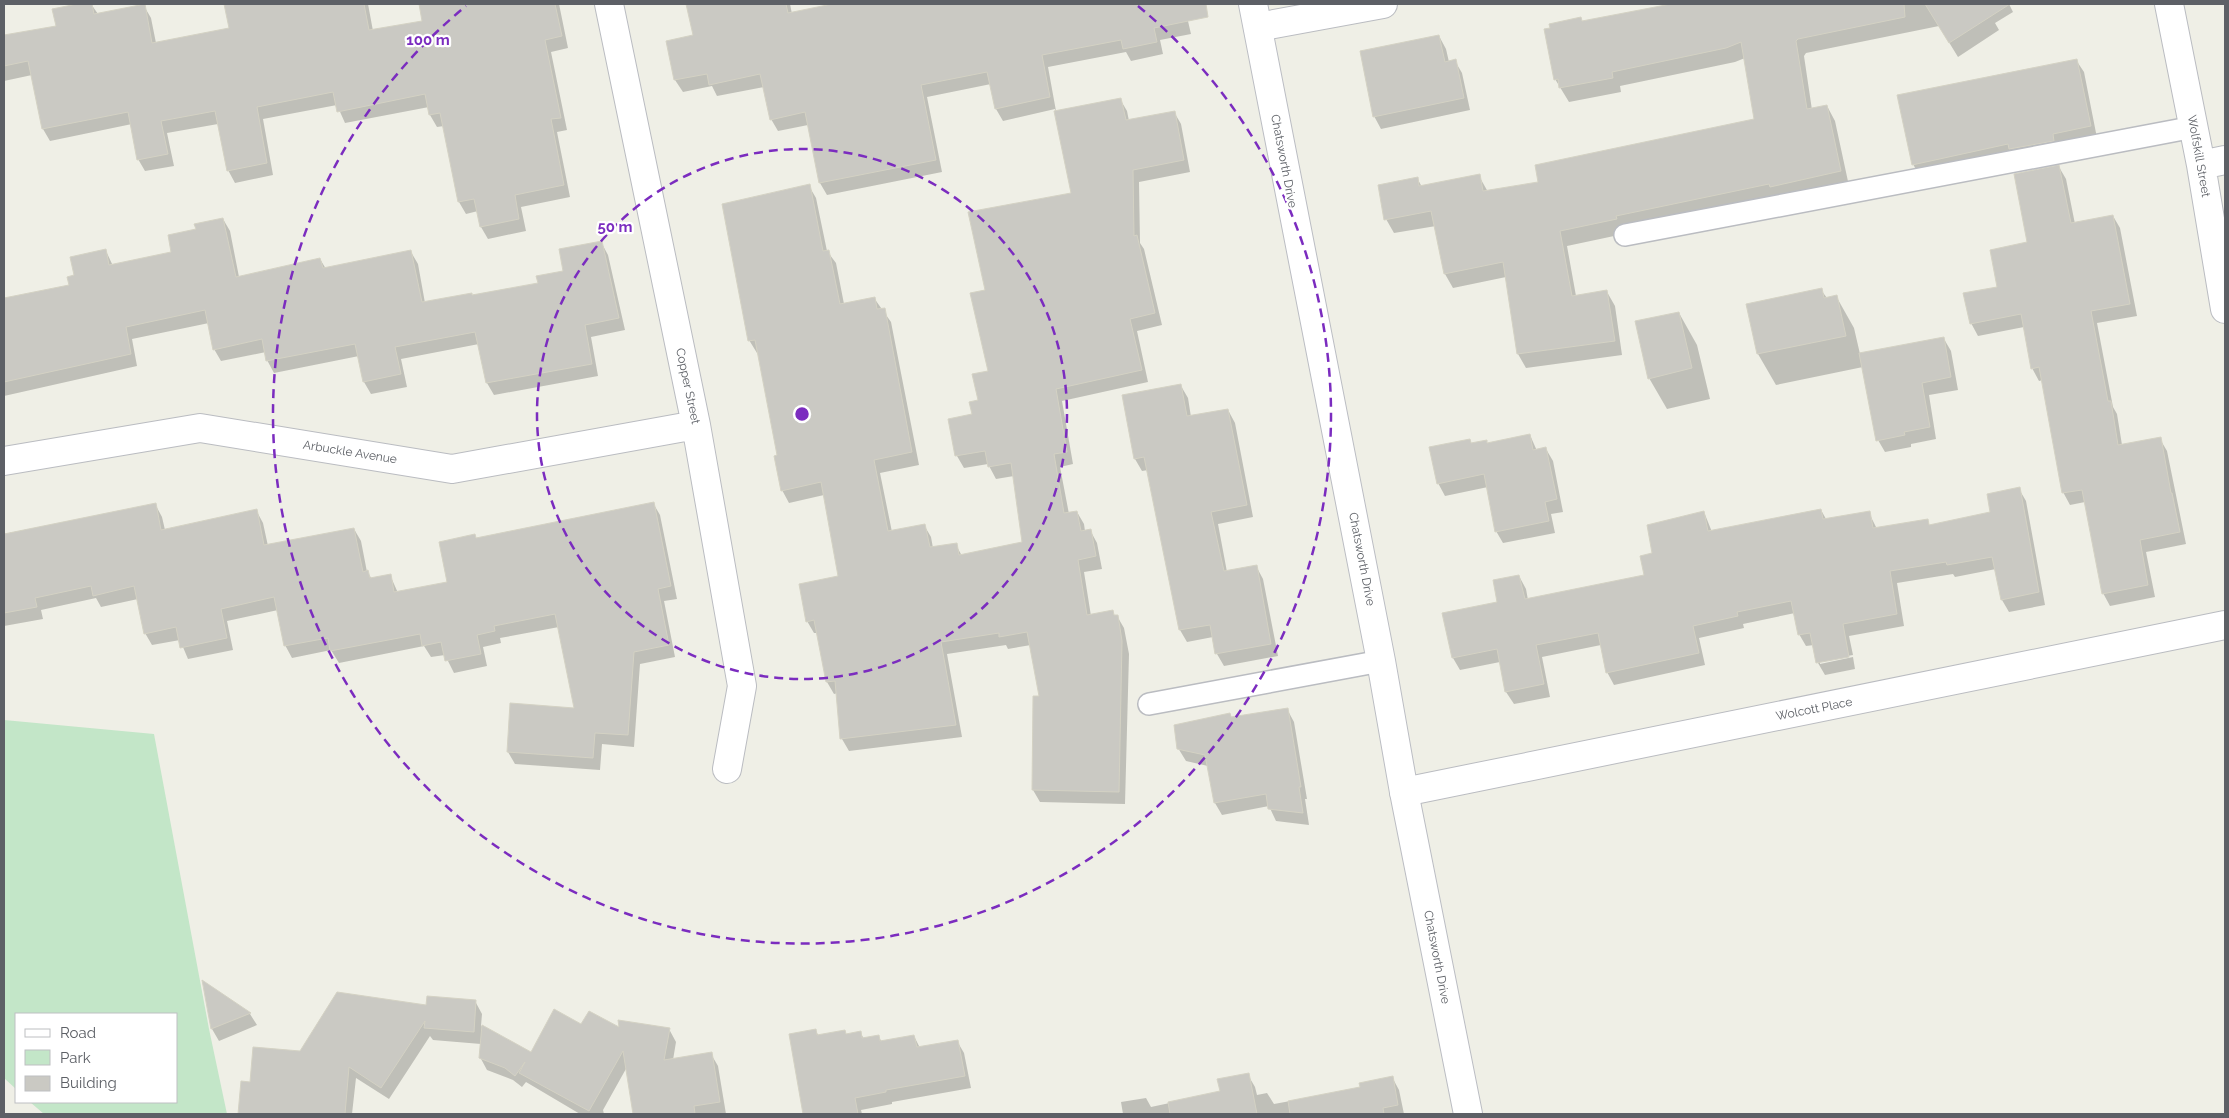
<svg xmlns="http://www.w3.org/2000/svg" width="2229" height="1118" font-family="Raleway,sans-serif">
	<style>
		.green { fill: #c3e6c8 }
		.shadow { fill: #0003 }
		.building { fill: #cac9c3; stroke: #d4d2c4 }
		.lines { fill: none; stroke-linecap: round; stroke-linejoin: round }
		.lane-casing { stroke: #babcc1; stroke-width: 24 }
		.street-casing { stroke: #babcc1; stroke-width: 30 }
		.secondary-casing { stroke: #bbbdc3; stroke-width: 30 }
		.lane { stroke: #fff; stroke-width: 21 }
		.street { stroke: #fff; stroke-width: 28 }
		.secondary { stroke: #fff; stroke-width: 28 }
		.ring { fill: none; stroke: #7b2cbf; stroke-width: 2.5; stroke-dasharray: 9 6 }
		.labels { text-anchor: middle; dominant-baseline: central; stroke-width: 4.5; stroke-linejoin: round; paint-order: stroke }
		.street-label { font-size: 12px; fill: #5d6066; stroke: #fff }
		.centre { fill: #7b2cbf; stroke: #fff; stroke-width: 2.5 }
		.ring-label { font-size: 15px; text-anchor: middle; font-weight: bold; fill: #7b2cbf; stroke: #fff; stroke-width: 4.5; stroke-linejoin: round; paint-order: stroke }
	</style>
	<rect width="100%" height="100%" fill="#efefe6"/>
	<path class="green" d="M4,720L154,734L209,1029L227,1114H44L30,1102H176V1014H16V1089L4,1078Z"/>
	<path class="shadow" d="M83,4H91L98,14L144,6L151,18L156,43L230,29L225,4H277L278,9L304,4H368L373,31L423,22L420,4H559L568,48L551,52L567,130L557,132L570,197L521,207L526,231L488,239L481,227L478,211L466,214L459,202L444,126L437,127L430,115L429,107L345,123L337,105L263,119L273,175L235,183L228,170L218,124L167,133L174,166L145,171L138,159L132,124L50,141L43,129L32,75L4,81V36L57,27L54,10Z
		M688,4H790L792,14L838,4H978L980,12L1022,4H1184L1191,34L1160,40L1163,54L1131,61L1126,52L1048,67L1056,111L1120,99L1127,111L1129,121L1174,112L1181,124L1190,172L1139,182L1140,243L1144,249L1162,325L1137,331L1148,382L1062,401L1073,464L1060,467L1069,514L1077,512L1084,524L1085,531L1090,530L1097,543L1102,569L1084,572L1091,616H1117L1124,628L1129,654L1125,804L1040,802L1033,790L1034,697H1041L1031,645L1008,649L1006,645L947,654L962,737L849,751L842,739L838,693L834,694L827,682L818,633H814L807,621L840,577L824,495L789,503L782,490L778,456L758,352L757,353L749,340L809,186L816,198L827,251L836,263L844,304L874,298L891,322L919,465L880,473L892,532L924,525L931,537L933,548L956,545L962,556L1024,543L1014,476L996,479L988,464L964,468L957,456L950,420L974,415L990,372L987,291L1072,194L1055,109L1003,121L996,109L991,84L927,97L942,172L827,195L820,183L808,125L778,131L771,119L764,87L717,96L712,86L683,92L675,80L667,42L694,36Z
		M1673,4H2009L2013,12L1995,23L1999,30L1958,57L1939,26L1806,53L1804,56L1812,110L1827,106L1835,121L1849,186L1567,246L1576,296L1607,292L1615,306L1622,355L1526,368L1518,354L1506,277L1453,288L1445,274L1436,226L1394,233L1386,219L1417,178L1422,187L1479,176L1488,192L1540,183L1755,120L1745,58L1735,62L1620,86L1621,92L1569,102L1555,79L1582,22Z
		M1439,36L1446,49L1449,62L1455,61L1462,73L1470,110L1381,129L1374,116Z
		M2076,60L2084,72L2097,138L1920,177L1913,164Z
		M2059,167L2066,179L2075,224L2113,216L2120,228L2137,316L2097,323L2113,407L2117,414L2122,445L2160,439L2167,451L2186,544L2146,552L2155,597L2110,606L2103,593L2085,502L2070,505L2063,492L2043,380L2039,381L2032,368L2024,327L1978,336L1971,323L1999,288L2028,243Z
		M223,219L230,231L239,277L320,259L326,269L411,252L418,264L425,303L539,284L564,272L601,242L608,255L625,330L591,337L598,376L494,395L487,383L479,344L401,359L407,387L371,394L364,382L359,356L274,373L267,360L266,352L221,361L214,349L209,323L132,339L137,366L4,396V323L6,322L4,299L70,286L76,276L106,251L113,266L173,253L197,230Z
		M1821,290L1827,298L1836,296L1854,328L1860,354L1944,339L1951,351L1958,390L1929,395L1936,439L1911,444V447L1885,452L1878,440L1863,367L1776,385L1758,354Z
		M1679,313L1697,345L1710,399L1667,409L1649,378Z
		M1181,386L1188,398L1191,417L1228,410L1235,423L1253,517L1218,524L1227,572L1256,566L1263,579L1278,656L1224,666L1217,654L1213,637L1187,642L1180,630L1148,470L1142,471L1135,459L1124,396Z
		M1530,435L1537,451L1546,449L1553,461L1563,512L1551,514L1555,533L1503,543L1496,531L1488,487L1445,496L1438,483L1470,441L1472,444H1488Z
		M2019,489L2026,501L2045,605L2009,612L2002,600L1996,569L1955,577L1953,574L1897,583L1904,626L1849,636L1853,655L1820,661V664L1853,657L1855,669L1825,675L1818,663L1814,645L1806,646L1799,634L1795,613L1743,624L1744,628L1699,638L1705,665L1614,685L1607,672L1601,645L1542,657L1550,697L1514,704L1506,692L1500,662L1460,670L1453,658L1443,614L1499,603L1519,576L1526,589L1528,600L1646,576L1654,554L1704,512L1712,532L1821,510L1826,519L1869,513L1877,529L1927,521L1930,526L1992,513Z
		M653,503L660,515L677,599L664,601L675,657L640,664L634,747L602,744L600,770L515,764L508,752L575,709L559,627L500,638L501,643L483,647L487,666L454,673L445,655L431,657L424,646L339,663L331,650L292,658L285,645L278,610L227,621L233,650L188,659L180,640L152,645L145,633L138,599L101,607L96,598L41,610L43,619L4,626V534L155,504L162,517L165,530L256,510L263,523L268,546L354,529L361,541L367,572L372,579L390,575L398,593L449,583L476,539Z
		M1287,709L1294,722L1307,799H1305L1309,825L1276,821L1269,806L1222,815L1215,803L1208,766L1186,761L1178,748L1230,714L1232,718Z
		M204,983L250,1014L257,1025L219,1041L212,1029Z
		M475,1001L482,1014L481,1026L531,1053L582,1026L620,1029H669L676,1042L673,1060L711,1054L718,1066L726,1114H635L627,1067L603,1110L604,1114H580L526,1082L522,1087L513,1080L487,1070L480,1057L481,1044L433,1040L430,1036L389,1099L356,1078L352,1114H240L242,1083L252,1084L301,1052L427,1007Z
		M815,1030L819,1036L846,1035L860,1032L864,1039L878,1036L882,1042L914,1036L920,1048L957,1041L964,1053L971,1088L892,1102V1104L861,1110L862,1114H805L790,1035Z
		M1248,1075L1255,1087L1257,1095L1267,1093L1274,1104L1361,1088L1392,1077L1399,1090L1404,1114H1123L1121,1102L1146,1098L1151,1107L1221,1092Z"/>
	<path class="building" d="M77,4H92L94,14L145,4L152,43L229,28L224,4H364L369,30L422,21L419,4H555L562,36L545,40L561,118L551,119L564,185L515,195L519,219L480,227L474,199L458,202L440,113L429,115L425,94L337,112L333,92L257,107L267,163L227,171L215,111L161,121L168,154L137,160L128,112L42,129L28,61L4,66V35L56,26L52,9Z
		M686,4H786L788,13L832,4H1206L1208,17L1154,28L1157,42L1123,49L1121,40L1042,55L1050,97L995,109L987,72L921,85L936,160L819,183L805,112L770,120L760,74L709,85L707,74L674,80L666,41L693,35Z
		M1671,4H1904L1905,17L1798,39L1796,41L1807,109L1827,105L1841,171L1770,187L1769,184L1616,216L1617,219L1560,231L1572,296L1607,290L1615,341L1517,354L1503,262L1444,274L1431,211L1384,220L1378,185L1418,177L1419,186L1480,174L1483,191L1538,182L1535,165L1754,119L1741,42L1726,48L1612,72L1613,78L1559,88L1558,79L1554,80L1544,29L1550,28L1549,24L1581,17L1582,21Z
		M1925,4H2010L1949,43Z
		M1439,35L1445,62L1456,59L1464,98L1373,117L1360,51Z
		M2077,59L2091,126L2053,134L2054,141L2009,149L2008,144L1912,165L1897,95Z
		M1121,98L1126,120L1175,111L1184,160L1133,170L1134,236L1137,235L1155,313L1130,319L1142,370L1056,389L1067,452L1054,454L1064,513L1077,511L1081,531L1091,529L1096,556L1078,560L1087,615L1113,610L1114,615H1118L1122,641L1119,792L1032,790L1033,696H1039L1027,632L999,637V633L941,642L956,725L840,739L835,681L826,682L814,620L806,622L799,584L838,576L821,482L781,491L774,456L777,455L755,340L748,341L722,204L810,184L823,251L829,250L840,304L875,297L877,309L885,308L912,452L874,460L888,531L925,524L930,547L957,543L959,555L1022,542L1011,463L988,467L985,451L955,456L948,419L972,414L969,402L978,400L972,374L988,371L970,293L985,290L968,212L1071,193L1054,111Z
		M2059,165L2071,223L2113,215L2130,304L2091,311L2108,401H2111L2118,445L2161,437L2171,493H2172L2180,532L2140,540L2148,585L2102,594L2082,490L2062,493L2039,367L2031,369L2021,314L1970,324L1963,293L1997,287L1990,250L2027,242L2014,174Z
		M223,218L236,277L320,258L323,268L411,250L422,302L472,293V295L538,283L536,276L563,271L559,249L602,241L619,318L585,325L592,364L486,383L475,332L395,347L401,374L363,382L355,344L266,361L262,339L213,350L205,310L126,327L131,354L4,382V298L69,285L67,277L74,275L70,257L106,249L109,265L171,252L168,235L196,229L194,224Z
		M1822,288L1824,298L1837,295L1846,336L1757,354L1746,304Z
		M1679,312L1692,368L1648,379L1635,321Z
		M1944,337L1951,377L1922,383L1930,427L1904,432L1905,435L1876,441L1859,353Z
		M1181,384L1187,416L1228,409L1247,505L1211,512L1224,571L1257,565L1271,644L1215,654L1210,625L1179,630L1144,457L1134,459L1122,395Z
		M1530,434L1533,450L1546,447L1557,499L1545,502L1549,521L1495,532L1484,474L1437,484L1429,447L1470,439L1471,443L1487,440V443Z
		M2020,487L2039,592L2001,600L1992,557L1947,565L1946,562L1890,571L1897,614L1843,624L1849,657L1816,663L1810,633L1798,635L1791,601L1737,612L1738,616L1693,626L1699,653L1606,673L1598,633L1536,645L1544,684L1505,692L1497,649L1452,658L1442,613L1497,602L1493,580L1519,575L1525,599L1644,575L1640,556L1652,553L1647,525L1704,511L1708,531L1821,509L1823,519L1870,511L1873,528L1928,519L1929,525L1990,512L1987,494Z
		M654,502L671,586L658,589L669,645L634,652L628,735L595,733L593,758L507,752L510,703L574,708L555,614L494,626L495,631L477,635L481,654L445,661L441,642L422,646L420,634L330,651L328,638L284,646L274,597L221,609L227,638L180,648L176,627L144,634L134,586L93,596L91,586L35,598L37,607L4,613V534L156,503L161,530L257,509L264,545L354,528L363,572L368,570L370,578L391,574L394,592L447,582L439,542L475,534L476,538Z
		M1288,708L1301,787H1299L1303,813L1268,809L1266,794L1214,803L1205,755L1177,749L1174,725L1230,713L1231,717Z
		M202,980L251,1013L211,1029Z
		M337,992L426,1005L427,996L476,1000L474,1032L424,1028L425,1021L381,1088L349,1067L345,1114H238L241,1081L250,1082L253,1047L300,1051Z
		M554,1009L581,1024L589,1011L619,1027L618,1020L670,1028L664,1060L712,1052L720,1102L694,1106L695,1114H633L623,1051L589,1111L519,1073L525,1062L515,1076L505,1068L479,1058L482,1025L531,1052Z
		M816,1029L817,1035L845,1030L846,1034L861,1031L862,1038L879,1035L880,1041L914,1035L917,1047L958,1040L965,1076L886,1090V1092L855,1098L858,1114H803L789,1034Z
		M1249,1073L1257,1114H1170L1168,1102L1220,1091L1217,1079Z
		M1393,1076L1398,1105L1383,1108L1384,1114H1290L1288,1101L1360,1087L1359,1083Z"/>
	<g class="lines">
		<g class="lane-casing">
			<path id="lane" d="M1625,235L2194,127
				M1149,704L1381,661"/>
		</g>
		<g class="street-casing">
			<path id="street" d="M609,4L696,425L742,686L727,769
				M2169,4L2201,165L2225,309
				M1258,27L1383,4
				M2201,165L2225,160
				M4,461L200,428L452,469L696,425
				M1404,792L2225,625"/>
		</g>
		<g class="secondary-casing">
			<path id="secondary" d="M1253,4L1381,661L1404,792L1468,1114"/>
		</g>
		<use href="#lane" class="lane"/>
		<use href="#street" class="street"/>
		<use href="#secondary" class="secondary"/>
	</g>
	<g class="ring">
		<circle cx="802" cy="414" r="265"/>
		<path d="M1138 6A529 529 0 1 1 466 6"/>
	</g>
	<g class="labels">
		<g class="street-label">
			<text transform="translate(2199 156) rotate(80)">Wolfskill Street</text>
			<text transform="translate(1284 161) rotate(79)">Chatsworth Drive</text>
			<text transform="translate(688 386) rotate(78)">Copper Street</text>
			<text transform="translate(350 452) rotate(9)">Arbuckle Avenue</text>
			<text transform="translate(1362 559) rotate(79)">Chatsworth Drive</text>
			<text transform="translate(1814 709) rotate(-11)">Wolcott Place</text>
			<text transform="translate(1437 957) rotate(79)">Chatsworth Drive</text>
		</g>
	</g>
	<circle cx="802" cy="414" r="8" class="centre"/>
	<g class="ring-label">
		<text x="428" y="45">100 m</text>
		<text x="615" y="232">50 m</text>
	</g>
	<rect width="2229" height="1118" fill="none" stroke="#5d6066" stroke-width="10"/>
	<rect x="15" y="1013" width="162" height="90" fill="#ffffff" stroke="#bebfc2"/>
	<rect x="25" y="1029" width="25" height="8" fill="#ffffff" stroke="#bebfc2"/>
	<text x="60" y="1038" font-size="15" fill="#5d6066">Road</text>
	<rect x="25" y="1050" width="25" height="15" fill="#c3e6c8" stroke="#bebfc2"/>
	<text x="60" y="1063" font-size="15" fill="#5d6066">Park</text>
	<rect x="25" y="1076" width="25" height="15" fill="#cac9c3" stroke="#bebfc2"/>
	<text x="60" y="1088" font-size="15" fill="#5d6066">Building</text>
</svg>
